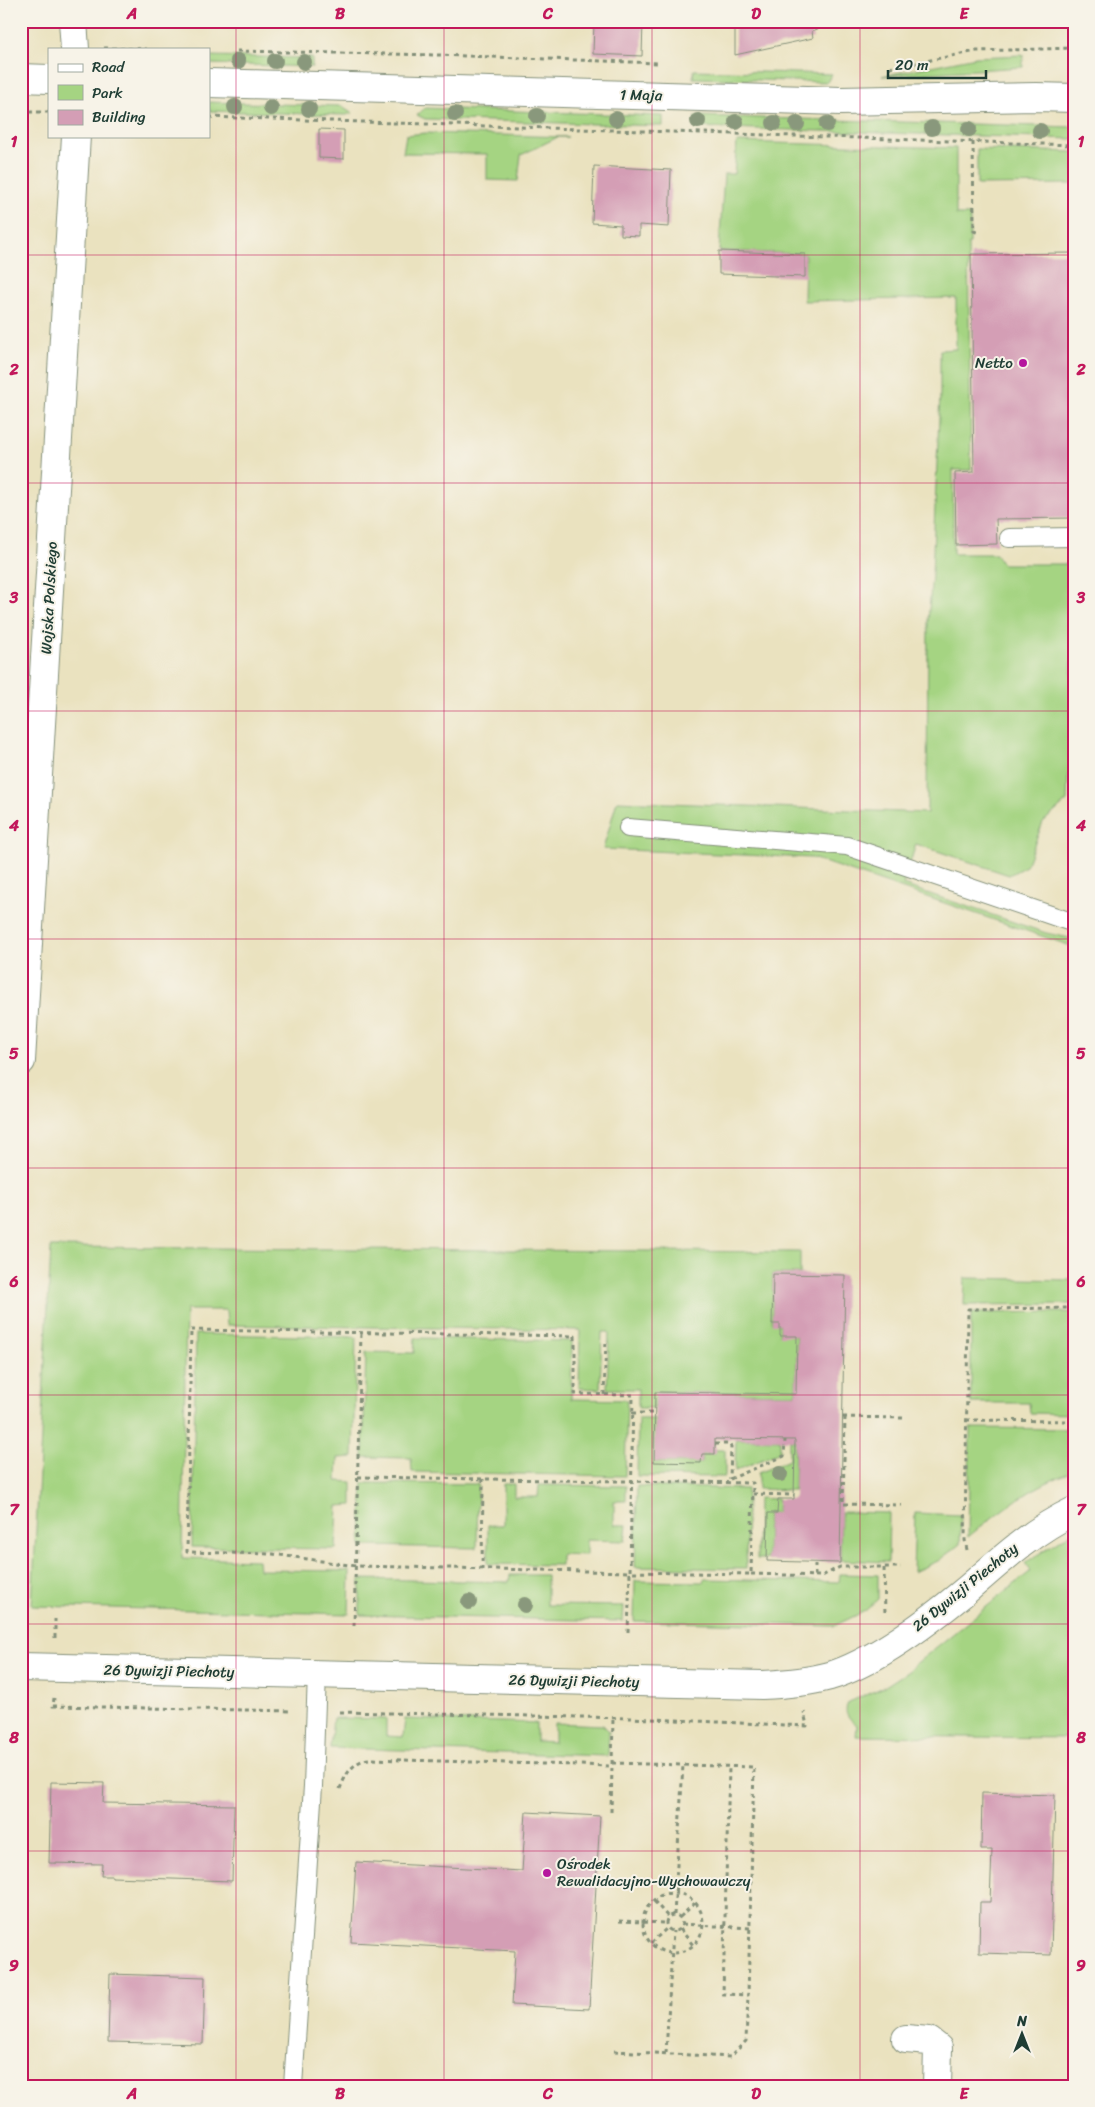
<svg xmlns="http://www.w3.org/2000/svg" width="1095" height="2107" font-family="Sriracha,sans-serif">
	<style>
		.green { fill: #a5d482; stroke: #62885b }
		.building { fill: #d49eb5 }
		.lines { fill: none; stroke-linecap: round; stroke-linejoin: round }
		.lane-casing { stroke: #84907a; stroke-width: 20 }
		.street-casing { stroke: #84907a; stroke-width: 30 }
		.secondary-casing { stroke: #84907a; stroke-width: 30 }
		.path { stroke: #84907a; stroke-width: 3; stroke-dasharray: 4 4; stroke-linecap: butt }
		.lane { stroke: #fff; stroke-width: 18 }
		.street { stroke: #fff; stroke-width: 28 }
		.secondary { stroke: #fff; stroke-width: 28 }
		.tree { fill: #89987b }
		.grid { fill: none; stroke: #c2185b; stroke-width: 1; stroke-opacity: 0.55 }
		.poi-dot { fill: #b5179e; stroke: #f7f3e8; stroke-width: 2 }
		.labels { text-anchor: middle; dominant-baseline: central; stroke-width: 4; stroke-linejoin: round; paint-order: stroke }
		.street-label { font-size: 15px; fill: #1f3d34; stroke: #f7f3e8 }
		.poi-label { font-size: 15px; fill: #1f3d34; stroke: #f7f3e8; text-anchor: end }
		.neatline { fill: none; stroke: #c2185b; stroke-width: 2 }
		.grid-label { font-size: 16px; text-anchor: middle; font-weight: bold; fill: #c2185b }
	</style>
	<rect width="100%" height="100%" fill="#f7f3e8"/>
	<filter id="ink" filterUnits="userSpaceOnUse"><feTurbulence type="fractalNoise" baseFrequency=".02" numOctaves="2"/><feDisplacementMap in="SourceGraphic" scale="10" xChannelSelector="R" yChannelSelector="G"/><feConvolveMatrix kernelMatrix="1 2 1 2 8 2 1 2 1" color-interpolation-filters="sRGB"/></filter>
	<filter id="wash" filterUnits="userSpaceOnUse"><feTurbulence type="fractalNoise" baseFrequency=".0096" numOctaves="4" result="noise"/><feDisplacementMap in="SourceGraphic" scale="20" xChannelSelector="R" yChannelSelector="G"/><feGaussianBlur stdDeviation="1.12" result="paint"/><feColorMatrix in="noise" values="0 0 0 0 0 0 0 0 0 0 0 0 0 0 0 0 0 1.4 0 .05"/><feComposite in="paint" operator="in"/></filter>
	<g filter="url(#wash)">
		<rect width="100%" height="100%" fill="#eae2bf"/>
		<path class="green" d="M1023,55V67L882,76L976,57Z
			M209,56L312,58V67L209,64Z
			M694,70L832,74L827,82L693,78Z
			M209,102L342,106L353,113L346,115L209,111Z
			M425,108L663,116V126L425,119L417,115Z
			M695,116L1074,127V139L694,127Z
			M426,133L568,137H558L521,155L518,181L487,180V154L403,153L406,135Z
			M737,142L956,148V215H970V244H968L971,470H953V554H996L1002,564H1066L1073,570L1071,619L1073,774H1068L1067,801L1043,822L1026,866L1009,875L916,844L903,885L1046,933L1074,939V947L812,858L603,849L617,801L927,813L928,621L932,575L940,394V350L956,349V298L804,301L805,254L719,251L724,174H734Z
			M977,149L1074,152V184L977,185Z
			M51,1247L800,1252V1274H773L772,1323L780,1324V1335L797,1336L796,1394L656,1392L655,1408H638V1389H607L609,1332H602L600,1389L579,1388L580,1330L227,1325L226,1310H186L182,1558L258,1560L259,1570L350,1571L349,1614L32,1606Z
			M1074,1272V1304L964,1305L965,1278L1073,1280Z
			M1074,1312V1414L1030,1413L1029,1403H971V1313Z
			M196,1334L356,1337L353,1457L338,1458L337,1481L352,1482V1505L338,1506L336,1549L192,1547Z
			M415,1338L572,1341L571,1399L627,1400L625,1476L412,1472L411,1458L363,1457L366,1352L414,1353Z
			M638,1419H655V1462L701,1463L702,1454H714L715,1450H725V1477L637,1476Z
			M970,1428L1074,1429V1471C1032,1486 1002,1509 968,1537Z
			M736,1439L780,1440V1452L735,1471Z
			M789,1440H795L794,1490L758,1489V1473L789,1460Z
			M363,1483L478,1484L477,1548L361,1546Z
			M503,1484H514V1497H538L539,1485L626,1486V1501H614V1525H627L625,1541L586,1540V1555L561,1554V1565L488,1564V1525H503Z
			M637,1486L747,1489L746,1569L635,1567Z
			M758,1498L778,1499L777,1513H768L767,1559H757Z
			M841,1512L889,1513L888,1562L840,1560Z
			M915,1513L961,1515L960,1544L938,1561L913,1572Z
			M1074,1531V1738L856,1736L857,1725C849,1719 842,1711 849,1702L884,1687L910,1670L913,1666L1031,1571L1025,1563Z
			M840,1574L878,1575V1599L865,1611L834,1626L634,1621L635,1581L703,1582L704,1579L839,1582Z
			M510,1575H547V1605L624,1606L623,1621L360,1615V1579L509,1582Z
			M333,1718L386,1719V1736L403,1737L405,1719L536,1723V1741L554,1742V1723L603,1725L609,1731L608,1756L330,1748Z"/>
		<g id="blocks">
			<path class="building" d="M594,21H643L642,56L593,54Z
				M767,21H825L826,26L812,31L813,38L735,55V28Z
				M319,129L344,130V159L319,158Z
				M594,166L671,170L669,227L639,225V236L621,235V225L592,223Z
				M719,251L805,254V277L719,274Z
				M1074,253V518L996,519L997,544L956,545L955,473L974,472L971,254Z
				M773,1274L845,1275L840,1563L767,1561L768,1513H777L778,1499H794L795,1440L715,1439V1454H702L701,1463L654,1462L655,1392L796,1394L797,1336H780V1324H772Z
				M51,1782L104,1783L103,1803L234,1805L232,1881L112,1877V1876H101L102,1864L49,1863Z
				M982,1793L1055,1795L1051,1955L979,1953L980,1902H990L992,1850H981Z
				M526,1812L600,1816L589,2009L512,2005L515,1951L351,1942L356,1862L522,1871Z
				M110,1974L205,1977L203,2044L108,2042Z"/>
		</g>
	</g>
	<g filter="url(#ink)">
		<use href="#blocks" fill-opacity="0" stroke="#84907a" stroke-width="1"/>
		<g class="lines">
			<g class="lane-casing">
				<path id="lane" d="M1009,538L1074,537
					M628,828L847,846L1074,923
					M293,2086L313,1786L317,1674"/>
			</g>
			<g class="street-casing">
				<path id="street" d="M73,21L75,49
					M21,1061L76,136
					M21,1667L762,1685C785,1684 808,1682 830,1676C878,1661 932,1619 970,1587C1003,1558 1034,1530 1074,1511
					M906,2039L929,2041L938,2048L937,2086"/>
			</g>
			<g class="secondary-casing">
				<path id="secondary" d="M21,78L49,79
					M209,83L841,101L1036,97L1074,98"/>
			</g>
			<path class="path" d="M104,48L146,49
				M237,51L438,55L658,63
				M889,68L977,51L1074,48
				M21,112H49
				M209,117L1074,145
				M973,142L974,231L979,233
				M191,1330L575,1336V1394L633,1395L630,1572L356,1566L273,1554L187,1552Z
				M604,1395L606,1340
				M632,1413H655
				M843,1417L903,1418
				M845,1417L843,1504L902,1505
				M966,1420L1074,1421
				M715,1444H729L731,1447L730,1479
				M358,1477L753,1483L751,1574L630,1572L628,1632
				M730,1479L784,1456L785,1440
				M753,1494L794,1495
				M967,1550L965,1540L968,1309L1074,1308
				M884,1568L885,1615
				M482,1570L483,1479
				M751,1574L822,1576L840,1567H901
				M815,1576V1562
				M354,1626L361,1332
				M55,1638V1619
				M54,1698L53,1706L291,1711
				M340,1712L630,1718L807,1726L804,1712
				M612,1763L754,1767L748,1995L723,1994L729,1767
				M340,1789C345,1775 353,1761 369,1759L612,1766
				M611,1812L613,1718
				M643 1923a30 30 0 1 1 60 0a30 30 0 1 1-60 0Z
				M654,1901L668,1917
				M666 1923a8 8 0 1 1 16 0a8 8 0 1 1-16 0Z
				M674,1915L683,1765
				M680,1917L695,1903
				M619,1921L665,1923
				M682,1924L750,1928
				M680,1929L693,1945
				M651,1943L667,1928
				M614,2051L730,2057L746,2041L748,1995
				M666,2053L673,1931"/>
			<use href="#lane" class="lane"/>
			<use href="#street" class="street"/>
			<use href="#secondary" class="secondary"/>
		</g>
		<g class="tree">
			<circle cx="238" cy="61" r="8"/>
			<circle cx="275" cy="61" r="8"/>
			<circle cx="304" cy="62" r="8"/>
			<circle cx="235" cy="107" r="8"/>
			<circle cx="271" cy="108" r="8"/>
			<circle cx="309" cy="109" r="8"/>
			<circle cx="455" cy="114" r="8"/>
			<circle cx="537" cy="116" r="8"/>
			<circle cx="616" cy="119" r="8"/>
			<circle cx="698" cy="121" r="8"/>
			<circle cx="736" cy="122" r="8"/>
			<circle cx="774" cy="123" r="8"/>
			<circle cx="797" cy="124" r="8"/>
			<circle cx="827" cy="124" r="8"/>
			<circle cx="932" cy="128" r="8"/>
			<circle cx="969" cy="129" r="8"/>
			<circle cx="1040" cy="131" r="8"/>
			<circle cx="780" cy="1474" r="8"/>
			<circle cx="469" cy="1602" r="8"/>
			<circle cx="525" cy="1605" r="8"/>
		</g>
	</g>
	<path class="grid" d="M236,21V2086M444,21V2086M652,21V2086M860,21V2086M21,255H1074M21,483H1074M21,711H1074M21,939H1074M21,1168H1074M21,1395H1074M21,1624H1074M21,1851H1074"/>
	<g class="poi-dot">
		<circle cx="1023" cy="363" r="5"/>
		<circle cx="547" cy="1873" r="5"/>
	</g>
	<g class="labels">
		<g class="street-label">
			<text transform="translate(641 95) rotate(1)">1 Maja</text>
			<text transform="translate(49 598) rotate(-87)">Wojska Polskiego</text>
			<text transform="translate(965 1587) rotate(-39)">26 Dywizji Piechoty</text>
			<text transform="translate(169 1671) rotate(1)">26 Dywizji Piechoty</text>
			<text transform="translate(574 1681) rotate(1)">26 Dywizji Piechoty</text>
		</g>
		<g class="poi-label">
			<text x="1013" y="363">Netto</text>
			<text x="557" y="1864" text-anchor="start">Ośrodek<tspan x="557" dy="17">Rewalidacyjno-Wychowawczy</tspan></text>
		</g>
	</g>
	<rect width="1095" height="2107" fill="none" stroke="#f7f3e8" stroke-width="55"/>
	<rect x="48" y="48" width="162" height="90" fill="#f7f3e8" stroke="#a1aaa0"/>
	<rect x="58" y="64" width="25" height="8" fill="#ffffff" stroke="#a1aaa0"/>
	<text x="92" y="72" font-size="15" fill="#1f3d34">Road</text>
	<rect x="58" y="85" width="25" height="15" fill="#a5d482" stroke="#a1aaa0"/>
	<text x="92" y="98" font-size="15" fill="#1f3d34">Park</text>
	<rect x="58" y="110" width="25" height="15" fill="#d49eb5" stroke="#a1aaa0"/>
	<text x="92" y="122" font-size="15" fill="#1f3d34">Building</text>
	<g transform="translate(1022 2034)" stroke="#f7f3e8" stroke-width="4" paint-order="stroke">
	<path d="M0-4L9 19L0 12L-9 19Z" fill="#1f3d34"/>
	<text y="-8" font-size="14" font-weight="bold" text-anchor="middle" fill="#1f3d34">N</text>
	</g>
	<path d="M888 70v8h98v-8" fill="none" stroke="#1f3d34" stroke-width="2.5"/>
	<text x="895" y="70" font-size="15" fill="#1f3d34" stroke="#f7f3e8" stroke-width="4" paint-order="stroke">20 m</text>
	<rect x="28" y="28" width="1040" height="2052" class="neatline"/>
	<g class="grid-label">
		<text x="132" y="19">A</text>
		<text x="340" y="19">B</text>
		<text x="548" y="19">C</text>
		<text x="756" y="19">D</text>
		<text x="964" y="19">E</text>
		<text x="14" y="147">1</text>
		<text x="1081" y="147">1</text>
		<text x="14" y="375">2</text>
		<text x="1081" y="375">2</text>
		<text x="14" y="603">3</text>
		<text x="1081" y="603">3</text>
		<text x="14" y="831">4</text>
		<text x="1081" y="831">4</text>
		<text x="14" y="1059">5</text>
		<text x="1081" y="1059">5</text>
		<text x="14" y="1287">6</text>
		<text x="1081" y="1287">6</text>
		<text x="14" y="1515">7</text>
		<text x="1081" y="1515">7</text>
		<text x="14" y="1743">8</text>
		<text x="1081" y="1743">8</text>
		<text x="14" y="1971">9</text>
		<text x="1081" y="1971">9</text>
		<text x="132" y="2099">A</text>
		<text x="340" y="2099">B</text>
		<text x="548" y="2099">C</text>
		<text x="756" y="2099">D</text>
		<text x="964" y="2099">E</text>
	</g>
</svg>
